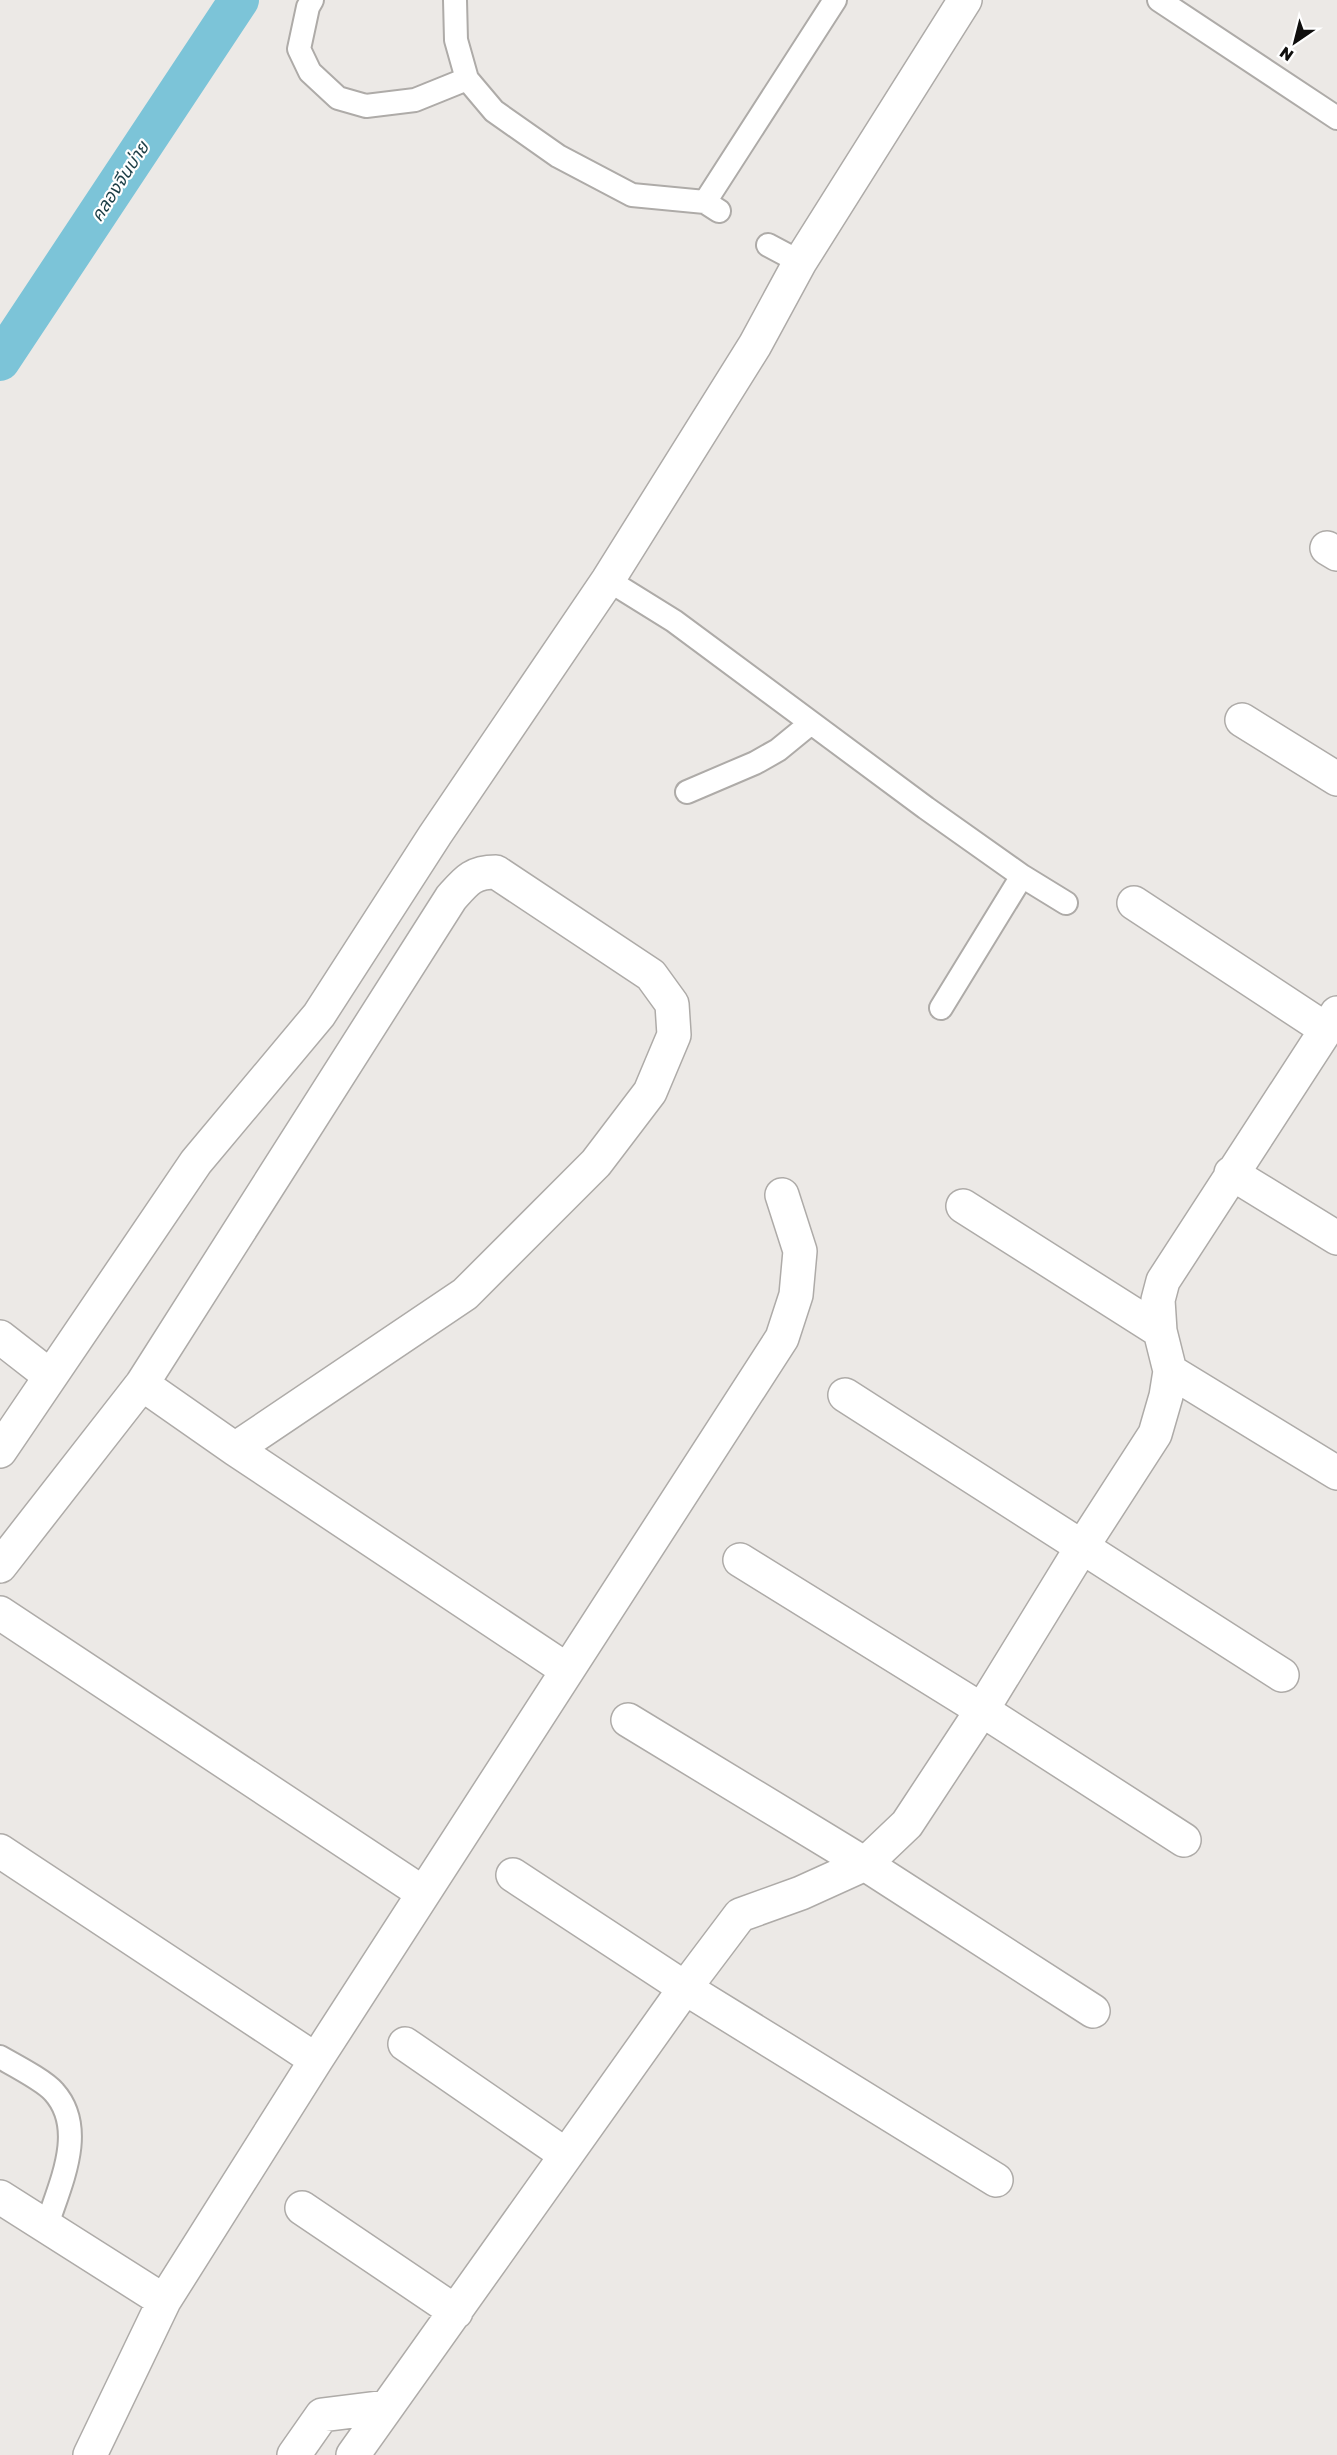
<svg xmlns="http://www.w3.org/2000/svg" width="1337" height="2455" font-family="'Golos Text','Noto Sans Thai',sans-serif">
	<style>
		.lines { fill: none; stroke-linecap: round; stroke-linejoin: round }
		.canal { stroke: #7cc4d8; stroke-width: 40 }
		.lane-casing { stroke: #aeaba8; stroke-width: 26 }
		.street-casing { stroke: #aeaba8; stroke-width: 36 }
		.lane { stroke: #fff; stroke-width: 22 }
		.street { stroke: #fff; stroke-width: 33 }
		.labels { text-anchor: middle; dominant-baseline: central; stroke-width: 4.5; stroke-linejoin: round; paint-order: stroke }
		.water-label { font-size: 18px; font-style: italic; fill: #1a3d45; stroke: #fff }
	</style>
	<rect width="100%" height="100%" fill="#ece9e6"/>
	<g class="lines">
		<path class="canal" d="M0,361L239,0"/>
		<g class="lane-casing">
			<path id="lane" d="M312,0L308,7L299,49L310,72L338,98L366,106L415,100L467,79
				M455,0L456,40L467,79L494,111L558,156L632,195L705,202L719,211
				M1159,0L1337,118
				M705,202L835,0
				M768,245L800,262
				M608,580L674,621L926,808L1022,876L1066,903
				M687,792L755,763L778,750L811,723
				M941,1008L1022,876
				M0,2057C14,2065 45,2081 54,2092C88,2130 59,2186 46,2228"/>
		</g>
		<g class="street-casing">
			<path id="street" d="M1327,548L1337,554
				M1242,720L1337,779
				M1134,903L1327,1030
				M1231,1173L1337,1238
				M963,1206L1160,1331
				M0,1337L50,1376
				M1170,1371L1337,1473
				M142,1384L235,1449L567,1670
				M845,1395L1282,1675
				M0,1451L196,1162L319,1015L435,835L608,580L755,345L800,262L965,0
				M740,1560L982,1710L1184,1840
				M0,1566L142,1384L451,898C466,881 472,872 496,872L651,975L672,1004L674,1035L650,1092L596,1163L465,1294L235,1449
				M0,1613L423,1893
				M628,1720L865,1864L1093,2011
				M0,1851L316,2060
				M513,1875L685,1988L996,2180
				M405,2044L566,2155
				M0,2197L164,2301
				M302,2208L456,2312
				M90,2455L164,2301L316,2060L782,1338L796,1295L800,1251L782,1195
				M294,2455L322,2415L386,2407
				M353,2455L685,1988L740,1915L801,1893L865,1864L907,1824L982,1710L1082,1547L1155,1434L1166,1396L1170,1371L1160,1331L1158,1300L1163,1281L1337,1013"/>
		</g>
		<use href="#lane" class="lane"/>
		<use href="#street" class="street"/>
	</g>
	<g class="labels">
		<g class="water-label">
			<text transform="translate(119 181) rotate(-57)">คลองจีนบ่าย</text>
		</g>
	</g>
	<g transform="translate(1295 42) rotate(215)" stroke="#ffffff" stroke-width="4.5" paint-order="stroke">
	<path d="M0-4.5L10 22L0 15L-10 22Z" fill="#100f0e"/>
	<text y="-9" font-size="16" font-weight="bold" text-anchor="middle" fill="#100f0e">N</text>
	</g>
</svg>
